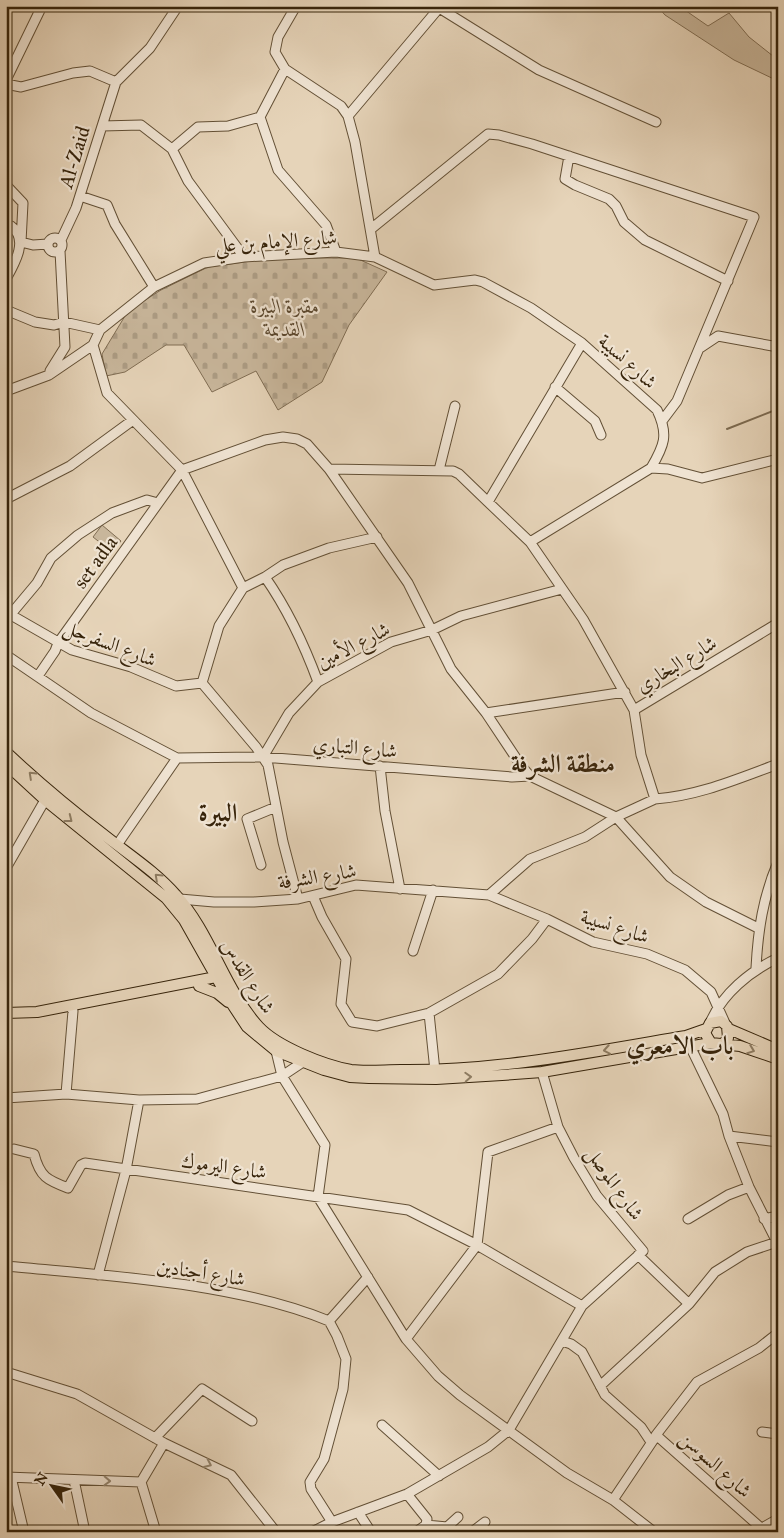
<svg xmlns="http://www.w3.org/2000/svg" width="784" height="1538" font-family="'IM FELL Great Primer',Amiri,serif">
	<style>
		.grass { fill: #c8b69b; stroke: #806d53 }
		.cemetery { fill: url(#cemetery-stones); stroke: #806d53 }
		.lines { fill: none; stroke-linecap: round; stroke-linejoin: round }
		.stream { stroke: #7c6a50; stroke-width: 2 }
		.minor-casing { stroke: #635036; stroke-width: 11 }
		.major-casing { stroke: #37240b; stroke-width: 12 }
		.minor { stroke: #efe3d2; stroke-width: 9 }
		.major { stroke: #e6d4b9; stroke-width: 10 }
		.oneway { stroke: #8e7c62 }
		.oneway2 { stroke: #93846e }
		.labels { text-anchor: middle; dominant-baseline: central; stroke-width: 4.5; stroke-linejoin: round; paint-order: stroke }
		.street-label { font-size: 20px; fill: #37240b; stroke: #efe3d2 }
		.park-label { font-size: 20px; font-style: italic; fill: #5b482f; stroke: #efe3d2 }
		.district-label { font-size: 25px; font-weight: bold; fill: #37240b; stroke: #efe3d2 }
	</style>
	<defs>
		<pattern id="cemetery-stones" width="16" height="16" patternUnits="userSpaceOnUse" patternTransform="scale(1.25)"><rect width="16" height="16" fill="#c8b69b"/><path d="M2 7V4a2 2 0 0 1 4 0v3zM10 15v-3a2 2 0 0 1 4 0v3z" fill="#ac9c84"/></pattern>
	</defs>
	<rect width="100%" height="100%" fill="#e6d4b9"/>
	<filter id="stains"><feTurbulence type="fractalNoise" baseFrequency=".004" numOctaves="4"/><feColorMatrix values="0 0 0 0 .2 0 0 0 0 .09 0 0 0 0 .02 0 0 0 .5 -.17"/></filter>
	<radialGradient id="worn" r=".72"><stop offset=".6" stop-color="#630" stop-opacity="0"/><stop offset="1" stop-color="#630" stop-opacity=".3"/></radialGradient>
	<path class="grass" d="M657,6H679L708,26L729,13L749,37L778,60V81L734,60L665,15Z
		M102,525L121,541L112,552L93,537Z"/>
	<path class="cemetery" d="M274,258H356L387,272L349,325L322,382L278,410L256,371L212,392L184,345H166L125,372L106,376L102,354L128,311L161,290L208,267Z"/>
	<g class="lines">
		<path class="stream" d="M727,429L778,409"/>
		<g class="minor-casing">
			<path id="minor" d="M296,6L278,37L275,52L285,69L341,106L348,116L355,142L375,257L434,285L475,280L483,282L531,308L582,343L657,410C669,435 664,446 651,468L530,542
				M436,6L539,70L656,122
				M6,80L42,6
				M6,84L21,87L73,73L90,71L116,82
				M348,116L439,8
				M260,117L278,170L326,225L336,252
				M102,126L141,125L172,149L188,181L244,257
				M172,149L198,127L228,126L260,117L285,69
				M569,156L565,179L575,185L609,199L616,206L624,222L645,240L728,281
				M6,185L23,203L21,242L33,245L48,244
				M80,196L107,205L115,224L154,287
				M371,229L488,134L499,135L532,144L754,217L677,401L662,421
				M48 245a7 7 0 1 1 14 0a7 7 0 1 1-14 0Z
				M61,240L76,208L116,82L150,48L178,6
				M6,279C15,263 29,239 11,226
				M6,310L35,322L54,325L64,322L100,330
				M582,343L488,502L530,542L583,619L634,710
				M93,345L107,393L182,470L243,588
				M700,348L718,336L778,347
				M50,371L65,347L60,251
				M555,387L595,421L601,435
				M6,391L49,375L93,345L100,330L154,287L204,263L244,257L336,252L375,257
				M651,468L668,469L702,478L778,459
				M329,469L453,471L459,474L488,502
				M182,470L265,440L283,437L297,439L307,444L329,469L408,583L451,669L486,713L522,767L530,776L616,817
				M439,470L455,406
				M6,499L70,466L133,420
				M265,577C288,610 304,644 318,682
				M11,615L72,650L131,667L176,686L202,683
				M6,620L37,583L51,558L78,535L112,513L147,500L158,503
				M6,655L91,713L177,758L263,757L512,777L530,776
				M38,676L55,651L58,643L182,470
				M486,713L625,692
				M263,757L289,713L318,682L391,642L432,630L461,616L562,589
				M380,766L385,811L400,889
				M655,799C698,796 737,779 778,764
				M117,845L177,758
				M261,865L247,819L276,807
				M6,868L45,800
				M489,895L530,859L585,837L616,817
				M313,896L322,917L346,959L341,1004L352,1022L377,1026L429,1013L498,974L532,939L547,919
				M180,899L214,902H254L298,899L356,885L489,895L547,919L593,942L647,954L685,970L711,992L725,1023
				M298,899L283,842L268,765L256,747L202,683L219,626L243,588L265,577L283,565L329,548L377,537
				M758,928L706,902L670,877L616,817L655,799L641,755L634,710L778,623
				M413,951L433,890
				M756,968C758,930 763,897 778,862
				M429,1013L435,1071
				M710,1023C722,994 750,971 778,958
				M690,1046L723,1114L729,1136L749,1187L778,1244
				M276,1051L282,1076L325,1145L318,1197L406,1339L438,1376L460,1395L567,1473L613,1500
				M542,1072L558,1127
				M66,1094L73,1011L70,1006
				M6,1098L66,1094L139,1100L197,1099L282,1076L303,1062
				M729,1136L778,1142
				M14,1149L34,1154C40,1177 47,1180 68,1188L81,1165L85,1163L408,1210L477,1245L582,1306
				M688,1219L728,1195L749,1187
				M764,1219L778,1216
				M6,1266C108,1276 234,1282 329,1321L368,1277
				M98,1275L126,1170L139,1100
				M689,1304L715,1272L747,1252L777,1242
				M329,1321L337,1336L346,1359L343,1389L324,1459L310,1482L311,1489L332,1522
				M406,1339L477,1245
				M562,1341L571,1344L582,1352L605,1395L641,1427L651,1442
				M6,1372L77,1394L164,1443L231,1475L276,1532
				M600,1386L689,1304L638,1255
				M382,1425L439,1476
				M762,1432L778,1434
				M155,1438L202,1389L252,1421
				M6,1477L141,1482
				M11,1477L24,1532
				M74,1480L85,1532
				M407,1494L427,1519L426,1525L416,1532
				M358,1512L371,1532
				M426,1525L447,1527L458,1517
				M760,1527L656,1435L697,1382L759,1348L778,1333
				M156,1532L141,1482L164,1443
				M312,1532L332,1522L407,1494L488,1447L509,1430L582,1306L643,1251L597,1196L574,1158L558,1127L488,1152L477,1245
				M472,1532L485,1522
				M654,1532L613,1500L654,1439
				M755,1532L778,1519"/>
		</g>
		<g class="major-casing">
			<path id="major" d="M6,752C37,781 69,808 103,834C128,854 155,871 176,895C211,933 224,989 259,1027C278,1047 324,1065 351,1070C367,1072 385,1070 401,1070C497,1071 592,1052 686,1036L706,1029
				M6,764L45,800L166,898L184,920L228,998L247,1027L276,1051L324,1070L350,1077L369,1078L436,1079L502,1075L542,1072L711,1043
				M199,986L217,993L228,1002
				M6,1013L37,1012L221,976
				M729,1029L778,1050
				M723,1044L728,1038L727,1026L721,1021L710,1023L705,1033L711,1043L740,1046L778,1059"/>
		</g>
		<use href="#minor" class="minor"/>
		<use href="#major" class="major"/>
	</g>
	<defs><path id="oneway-chevron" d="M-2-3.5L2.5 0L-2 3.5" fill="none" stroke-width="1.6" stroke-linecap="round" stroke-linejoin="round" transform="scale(1.25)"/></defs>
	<g class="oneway">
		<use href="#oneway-chevron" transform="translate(32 775) rotate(-137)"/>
		<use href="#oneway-chevron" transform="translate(69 819) rotate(38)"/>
		<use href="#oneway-chevron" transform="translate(158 877) rotate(-137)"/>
		<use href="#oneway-chevron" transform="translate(607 1050) rotate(170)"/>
		<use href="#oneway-chevron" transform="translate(751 1050) rotate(21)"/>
		<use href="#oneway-chevron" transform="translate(468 1077) rotate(-3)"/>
	</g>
	<g class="oneway2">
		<use href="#oneway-chevron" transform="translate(208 1464) rotate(25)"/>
		<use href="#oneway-chevron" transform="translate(107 1481) rotate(2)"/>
	</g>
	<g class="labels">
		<g class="street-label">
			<text transform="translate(74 157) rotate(-73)">Al-Zaid</text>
			<text transform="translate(276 241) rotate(-4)">شارع الإمام بن علي</text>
			<text transform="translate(628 361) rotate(42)">شارع نسيبة</text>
			<text transform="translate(95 562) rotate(-54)">set adla</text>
			<text transform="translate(110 643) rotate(21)">شارع السفرجل</text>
			<text transform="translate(353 645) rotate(-27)">شارع الأمين</text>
			<text transform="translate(676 664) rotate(-31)">شارع البخاري</text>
			<text transform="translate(355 747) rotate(5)">شارع التباري</text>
			<text transform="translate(317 876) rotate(-9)">شارع الشرفة</text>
			<text transform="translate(615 926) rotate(18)">شارع نسيبة</text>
			<text transform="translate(248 976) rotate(58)">شارع القدس</text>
			<text transform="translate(224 1166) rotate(8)">شارع اليرموك</text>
			<text transform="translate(615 1183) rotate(55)">شارع الموصل</text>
			<text transform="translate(201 1272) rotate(9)">شارع أجنادين</text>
			<text transform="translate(716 1464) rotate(42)">شارع السوسن</text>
		</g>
		<g class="park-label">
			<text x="285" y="306">مقبرة البيرة<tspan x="285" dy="23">القديمة</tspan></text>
		</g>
		<g class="district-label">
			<text x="563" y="763">منطقة الشرفة</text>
			<text x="218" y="812">البيرة</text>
			<text x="680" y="1045">باب الامعري</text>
		</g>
	</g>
	<rect width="784" height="1538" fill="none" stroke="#e6d4b9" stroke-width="25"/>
	<rect x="8" y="8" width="769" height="1523" fill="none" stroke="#37240b" stroke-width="2.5"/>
	<rect x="12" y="12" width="759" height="1513" fill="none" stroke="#37240b"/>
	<g transform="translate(52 1486) rotate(303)" stroke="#efe3d2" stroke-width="4" paint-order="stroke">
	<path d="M0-4L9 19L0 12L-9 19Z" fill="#37240b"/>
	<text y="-8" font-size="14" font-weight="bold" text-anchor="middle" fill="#37240b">N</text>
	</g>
	<rect width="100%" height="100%" filter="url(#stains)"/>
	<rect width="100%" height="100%" fill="url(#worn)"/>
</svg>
